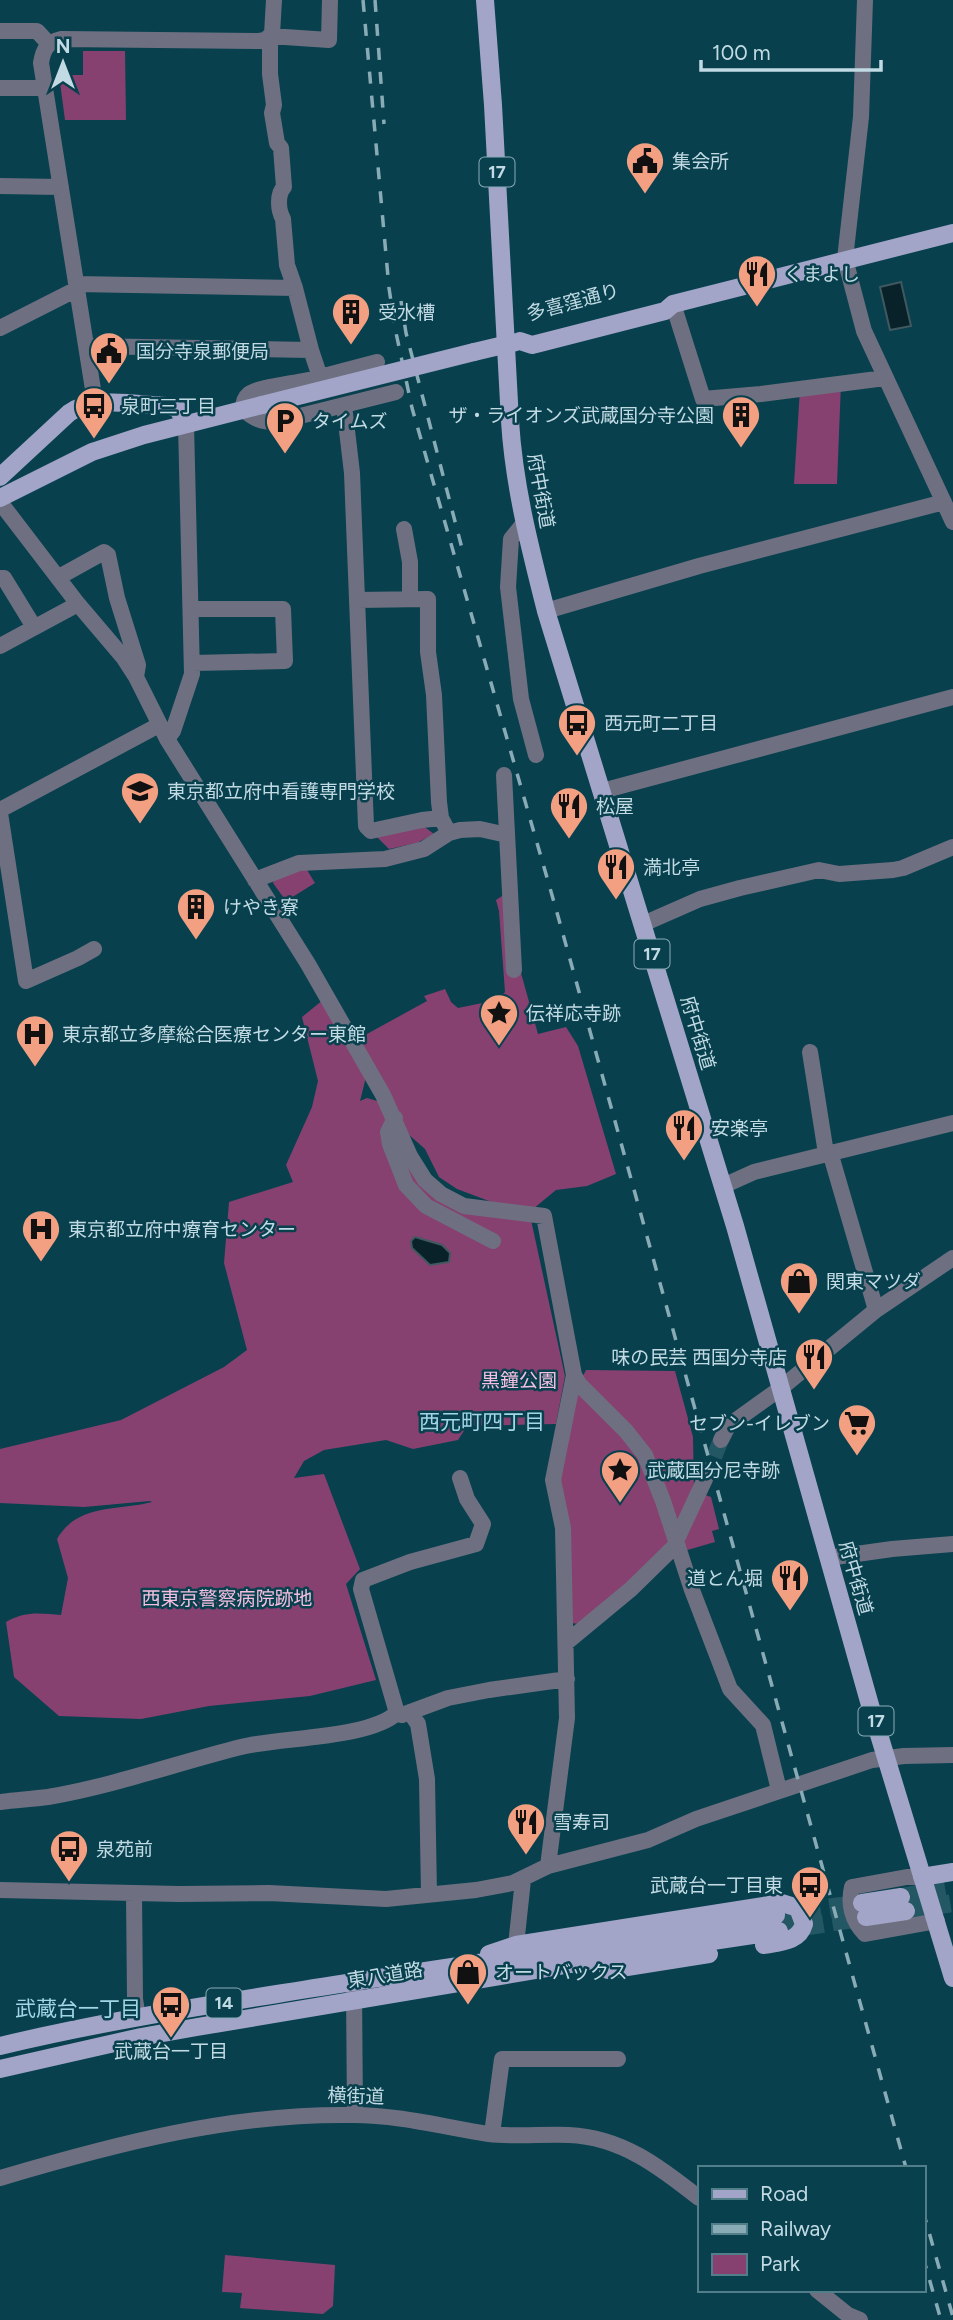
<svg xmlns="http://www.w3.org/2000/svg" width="953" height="2320" font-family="Figtree,'Noto Sans JP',sans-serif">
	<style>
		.green { fill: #864170 }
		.water { fill: #092128; stroke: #405860; stroke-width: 2 }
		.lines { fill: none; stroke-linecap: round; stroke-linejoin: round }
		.minor-tunnel { stroke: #245764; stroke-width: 16; stroke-dasharray: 16 8; stroke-linecap: butt }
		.major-tunnel { stroke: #245764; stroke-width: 18; stroke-dasharray: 18 9; stroke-linecap: butt }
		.minor { stroke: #6e7081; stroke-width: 16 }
		.major { stroke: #a2a5c8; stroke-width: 18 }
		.rail { stroke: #89abb6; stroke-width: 3.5; stroke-dasharray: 12 12; stroke-linecap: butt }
		.major-bridge { stroke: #a2a5c8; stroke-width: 18 }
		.labels { text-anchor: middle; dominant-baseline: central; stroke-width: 5; stroke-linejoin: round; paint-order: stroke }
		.shield { fill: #08404e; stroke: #8aacb6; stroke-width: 2 }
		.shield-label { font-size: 18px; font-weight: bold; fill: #c1dae3 }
		.poi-label { font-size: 19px; fill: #c1dae3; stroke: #08404e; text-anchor: start }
		.street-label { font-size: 19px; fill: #c1dae3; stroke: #08404e }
		.park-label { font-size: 19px; fill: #f6bfe1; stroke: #08404e }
		.neighbourhood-label { font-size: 21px; fill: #a2d6e7; stroke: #08404e }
	</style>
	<rect width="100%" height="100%" fill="#08404e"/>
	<path class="green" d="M83,51H125L126,120H65L59,75H83Z
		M841,383L837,484H794L800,389Z
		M422,825L434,834L417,843L389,849L377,837Z
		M302,869L307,870L315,883L286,901L273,883L274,879Z
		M505,894L521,973L538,1034L566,1027L578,1046L616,1174L587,1186L556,1190L533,1209L497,1204L457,1189L439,1177L425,1149L408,1134L361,1045L367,1034L427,1001L424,996L445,989L451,1002L458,1008L497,1000L505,992L499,911L496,900Z
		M323,1000L366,1077L360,1101L367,1098L384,1103L439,1199L531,1220L565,1376L556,1424L467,1426L458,1440L413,1449L386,1440L324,1450L304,1461L294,1478L324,1474L360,1569L346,1584L376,1680L310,1696L209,1706L141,1719L59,1716L14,1677L6,1622C24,1611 40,1613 61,1615L68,1578L57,1539C78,1503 117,1511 152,1502L150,1501L84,1507L0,1503V1449L121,1420L224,1367L247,1350L224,1263L229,1202L293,1182L286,1165L312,1107L318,1081L302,1017Z
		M586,1370L675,1371L693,1437L694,1491L711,1497L719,1529L712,1531L715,1542L684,1551L580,1624L570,1623L558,1480L576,1390Z
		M225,2255L335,2265L333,2306L323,2314L240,2308L242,2293L222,2292Z"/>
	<path class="water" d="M901,282L911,326L890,330L880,287Z
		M415,1237L442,1245L450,1253L449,1262L430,1265L412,1248L411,1241Z"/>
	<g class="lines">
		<path class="minor-tunnel" d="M705,1479L721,1440"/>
		<path class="major-tunnel" d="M901,1897L953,1888
			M906,1911L953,1903
			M776,1915L862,1903
			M779,1931L866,1917"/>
		<path class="minor" d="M865,0L861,117L845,259L864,331L953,522
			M0,31H37L49,44
			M0,88H45
			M0,186L61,187
			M77,284L295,288L311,350
			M295,288L287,265L283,219C278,210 277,194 284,187L281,148L277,143L272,113L274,105L270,74V36L329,40L330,0
			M673,304L703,399L761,394L885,378
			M0,328L77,289
			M87,346L311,350L320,377C303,383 259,386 249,394C244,398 243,404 243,409C254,419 261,422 276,422L396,392
			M320,377L377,362
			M95,402L41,63C43,50 47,42 61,39L259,41L265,40L272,34L274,0
			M344,405L352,473L366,826L371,831L422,820L441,818
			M0,502L78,604L123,657L136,677L167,739L308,964L383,1095L410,1156L425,1180L441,1194L464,1206L544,1216L574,1375L553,1480L563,1528L567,1718L548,1866
			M524,523L511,539L508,587L521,699L536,755
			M404,529L410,562V599
			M59,577L104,552L108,555L117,598L138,665L136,677
			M0,578H4L34,627
			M357,600L428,599V652L434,695L439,802L441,818L449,833
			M191,609H283L285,661L192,663
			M546,611L699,566L944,502
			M0,646L78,604
			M167,739L173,731L192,674L186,424
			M504,775L514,970
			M602,791L953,697
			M0,810L159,725
			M0,813L26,981L78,958L94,949
			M255,880L299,863L385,859L424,849L449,833L460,830L480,829L507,835
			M643,924L700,899L740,888L819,870L839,874L893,870L903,868L953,847
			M810,1052L825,1147L832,1159L876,1310
			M395,1118L388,1132L390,1144L406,1185L426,1206L493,1241
			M723,1186L754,1172L953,1123
			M574,1375L579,1384L626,1431L645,1455L663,1501L692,1590L730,1689L763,1725L779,1790
			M721,1440L728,1426L781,1388L876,1310L953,1258
			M676,1541L705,1479
			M828,1558L892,1549L953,1544
			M567,1642L631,1589L677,1544
			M410,1712L418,1724L427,1779L429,1895
			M397,1713L361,1589L363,1580L410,1562L476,1544L483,1524L467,1499L460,1478
			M0,1802C16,1800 32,1799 48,1797C113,1786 177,1763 241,1747C280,1737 368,1739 397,1713L402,1715L448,1698L489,1690L567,1679
			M922,1877H907L852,1887C848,1904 852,1921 865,1934L937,1921
			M0,1890L179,1894L269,1893L386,1899L476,1890L513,1883L548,1866L648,1840L696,1819L872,1760L904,1756L953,1755
			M134,1893L135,1999L138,2018
			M516,1945L523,1880
			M354,1988L355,2115
			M492,2134L502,2059H618
			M0,2178C115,2144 232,2113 353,2115C399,2115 444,2127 489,2134C515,2137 542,2134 569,2135C621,2137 660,2167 699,2198
			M817,2290L848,2315L860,2320"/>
		<path class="major" d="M485,0L493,105L510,421C514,486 530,548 546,611L735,1226L870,1705L953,1978
			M520,341L532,345L540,343L665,311L673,304L953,233
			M474,352L516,342
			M0,477L69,413C94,395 139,405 170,406L178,409L186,424
			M0,498L92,452L144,435L262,405
			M922,1877L953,1872
			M862,1903L901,1897
			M866,1917L906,1911
			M489,1954L516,1945L782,1903L798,1908L804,1924C799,1942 780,1942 764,1945
			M608,1970L709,1954
			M0,2046C91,2024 184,2009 277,1994C443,1967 610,1945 776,1915
			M0,2069L141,2037L197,2027L654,1950L779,1931"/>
		<path class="rail" d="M363,0L389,288L395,328L412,408L556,909L906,2168
			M375,0L384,124
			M401,301L406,333L464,556
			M923,2211L953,2317
			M923,2257L941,2320"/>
		<path class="major-bridge" d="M262,405L474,352"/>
	</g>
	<defs>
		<g id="civic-pin" transform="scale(2.0125)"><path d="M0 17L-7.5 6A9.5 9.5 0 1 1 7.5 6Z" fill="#f3a082" stroke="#08404e"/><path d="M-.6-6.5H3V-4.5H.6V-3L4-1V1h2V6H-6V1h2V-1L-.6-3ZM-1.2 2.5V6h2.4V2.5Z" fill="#111"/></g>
		<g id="restaurant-pin" transform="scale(2.0125)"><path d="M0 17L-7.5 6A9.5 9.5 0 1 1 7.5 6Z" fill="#f3a082" stroke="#08404e"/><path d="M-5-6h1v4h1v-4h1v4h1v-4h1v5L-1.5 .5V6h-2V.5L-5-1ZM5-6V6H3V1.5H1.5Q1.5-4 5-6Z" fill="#111"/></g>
		<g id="building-pin" transform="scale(2.0125)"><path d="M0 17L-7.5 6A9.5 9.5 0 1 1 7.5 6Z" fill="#f3a082" stroke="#08404e"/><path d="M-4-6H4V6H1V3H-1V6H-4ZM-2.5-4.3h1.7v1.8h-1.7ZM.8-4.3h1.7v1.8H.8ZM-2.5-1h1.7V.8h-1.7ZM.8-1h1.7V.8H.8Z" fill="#111"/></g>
		<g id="bus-pin" transform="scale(2.0125)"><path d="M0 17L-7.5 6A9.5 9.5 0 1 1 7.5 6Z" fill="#f3a082" stroke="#08404e"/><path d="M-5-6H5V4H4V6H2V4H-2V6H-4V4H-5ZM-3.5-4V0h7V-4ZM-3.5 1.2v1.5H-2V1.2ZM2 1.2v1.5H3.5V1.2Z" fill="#111"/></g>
		<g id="parking-pin" transform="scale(2.0125)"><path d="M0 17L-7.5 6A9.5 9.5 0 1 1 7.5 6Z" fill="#f3a082" stroke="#08404e"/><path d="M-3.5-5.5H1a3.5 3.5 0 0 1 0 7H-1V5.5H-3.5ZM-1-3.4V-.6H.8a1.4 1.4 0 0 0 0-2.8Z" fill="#111"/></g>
		<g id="university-pin" transform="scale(2.0125)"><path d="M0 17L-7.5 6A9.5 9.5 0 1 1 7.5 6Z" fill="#f3a082" stroke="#08404e"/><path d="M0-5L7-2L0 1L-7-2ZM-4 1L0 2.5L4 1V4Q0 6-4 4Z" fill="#111"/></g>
		<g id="sight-pin" transform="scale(2.0125)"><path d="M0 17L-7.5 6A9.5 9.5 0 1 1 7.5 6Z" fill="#f3a082" stroke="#08404e"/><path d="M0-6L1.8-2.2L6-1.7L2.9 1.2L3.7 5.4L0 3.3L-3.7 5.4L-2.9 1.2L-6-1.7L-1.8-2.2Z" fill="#111"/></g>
		<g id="hospital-pin" transform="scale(2.0125)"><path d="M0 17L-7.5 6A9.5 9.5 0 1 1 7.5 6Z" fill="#f3a082" stroke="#08404e"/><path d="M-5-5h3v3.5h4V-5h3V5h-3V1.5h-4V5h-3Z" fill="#111"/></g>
		<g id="shop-pin" transform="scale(2.0125)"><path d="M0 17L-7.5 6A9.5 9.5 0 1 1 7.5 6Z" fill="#f3a082" stroke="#08404e"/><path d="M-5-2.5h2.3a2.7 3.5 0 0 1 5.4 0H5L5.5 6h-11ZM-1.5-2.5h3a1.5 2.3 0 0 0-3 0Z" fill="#111"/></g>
		<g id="supermarket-pin" transform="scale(2.0125)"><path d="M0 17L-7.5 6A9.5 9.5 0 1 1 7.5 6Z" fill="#f3a082" stroke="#08404e"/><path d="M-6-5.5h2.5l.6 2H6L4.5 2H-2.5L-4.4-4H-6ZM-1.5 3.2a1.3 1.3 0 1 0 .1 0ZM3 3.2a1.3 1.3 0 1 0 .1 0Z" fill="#111"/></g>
	</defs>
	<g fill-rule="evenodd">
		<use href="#civic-pin" x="645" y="161"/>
		<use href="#restaurant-pin" x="757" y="274"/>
		<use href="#building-pin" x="351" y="312"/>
		<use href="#civic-pin" x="109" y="351"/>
		<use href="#bus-pin" x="94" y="406"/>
		<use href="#building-pin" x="741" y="415"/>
		<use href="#parking-pin" x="285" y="421"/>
		<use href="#bus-pin" x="577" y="723"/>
		<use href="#university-pin" x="140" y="791"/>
		<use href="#restaurant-pin" x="569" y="806"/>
		<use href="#restaurant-pin" x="616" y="867"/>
		<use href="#building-pin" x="196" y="907"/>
		<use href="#sight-pin" x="499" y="1013"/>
		<use href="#hospital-pin" x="35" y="1034"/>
		<use href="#restaurant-pin" x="684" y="1128"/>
		<use href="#hospital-pin" x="41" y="1229"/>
		<use href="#shop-pin" x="799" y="1281"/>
		<use href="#restaurant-pin" x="814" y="1357"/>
		<use href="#supermarket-pin" x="857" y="1423"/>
		<use href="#sight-pin" x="620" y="1470"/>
		<use href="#restaurant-pin" x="790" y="1578"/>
		<use href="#restaurant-pin" x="526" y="1822"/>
		<use href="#bus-pin" x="69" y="1849"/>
		<use href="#bus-pin" x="810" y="1885"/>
		<use href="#shop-pin" x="468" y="1972"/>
		<use href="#bus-pin" x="171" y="2005"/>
	</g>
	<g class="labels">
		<g class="shield">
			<rect x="479.5" y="157.5" width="35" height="29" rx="5"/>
			<rect x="634.5" y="939.5" width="35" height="29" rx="5"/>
			<rect x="858.5" y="1706.5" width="35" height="29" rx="5"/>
			<rect x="206.5" y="1988.5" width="35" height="29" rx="5"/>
		</g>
		<g class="shield-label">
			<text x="497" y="172">17</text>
			<text x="652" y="954">17</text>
			<text x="876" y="1721">17</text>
			<text x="224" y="2003">14</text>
		</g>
		<g class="poi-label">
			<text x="672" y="161">集会所</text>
			<text x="784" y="274">くまよし</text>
			<text x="378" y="312">受水槽</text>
			<text x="136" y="351">国分寺泉郵便局</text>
			<text x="121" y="406">泉町三丁目</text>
			<text x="714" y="415" text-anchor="end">ザ・ライオンズ武蔵国分寺公園</text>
			<text x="312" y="421">タイムズ</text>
			<text x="604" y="723">西元町二丁目</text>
			<text x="167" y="791">東京都立府中看護専門学校</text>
			<text x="596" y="806">松屋</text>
			<text x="643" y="867">満北亭</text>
			<text x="223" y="907">けやき寮</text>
			<text x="526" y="1013">伝祥応寺跡</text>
			<text x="62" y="1034">東京都立多摩総合医療センター東館</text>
			<text x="711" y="1128">安楽亭</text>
			<text x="68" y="1229">東京都立府中療育センター</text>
			<text x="826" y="1281">関東マツダ</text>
			<text x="787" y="1357" text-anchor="end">味の民芸 西国分寺店</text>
			<text x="830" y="1423" text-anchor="end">セブン-イレブン</text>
			<text x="647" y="1470">武蔵国分尼寺跡</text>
			<text x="763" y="1578" text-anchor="end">道とん堀</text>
			<text x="553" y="1822">雪寿司</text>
			<text x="96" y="1849">泉苑前</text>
			<text x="783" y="1885" text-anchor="end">武蔵台一丁目東</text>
			<text x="495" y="1972">オートバックス</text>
			<text x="171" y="2051" text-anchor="middle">武蔵台一丁目</text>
		</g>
		<g class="street-label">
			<text transform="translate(573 302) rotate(-15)">多喜窪通り</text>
			<text transform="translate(541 491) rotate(80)">府中街道</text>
			<text transform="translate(698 1033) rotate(73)">府中街道</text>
			<text transform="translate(856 1578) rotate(74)">府中街道</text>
			<text transform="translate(385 1975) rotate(-9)">東八道路</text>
			<text transform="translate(356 2096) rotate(2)">横街道</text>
		</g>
		<g class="park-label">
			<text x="519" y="1380">黒鐘公園</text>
			<text x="227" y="1598">西東京警察病院跡地</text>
		</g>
		<g class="neighbourhood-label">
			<text x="482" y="1421">西元町四丁目</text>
			<text x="78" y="2008">武蔵台一丁目</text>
		</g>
	</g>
	<rect x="698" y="2166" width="228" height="126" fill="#08404e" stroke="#527e8a" stroke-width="2"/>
	<rect x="712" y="2189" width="35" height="10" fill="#a2a5c8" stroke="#527e8a" stroke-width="2"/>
	<text x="760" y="2201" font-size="21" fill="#c1dae3">Road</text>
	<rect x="712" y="2224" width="35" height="10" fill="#89abb6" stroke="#527e8a" stroke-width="2"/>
	<text x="760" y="2236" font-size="21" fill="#c1dae3">Railway</text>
	<rect x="712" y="2254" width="35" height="21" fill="#864170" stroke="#527e8a" stroke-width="2"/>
	<text x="760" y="2271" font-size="21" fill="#c1dae3">Park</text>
	<g transform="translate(63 63)" stroke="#08404e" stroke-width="5" paint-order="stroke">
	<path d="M0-5L12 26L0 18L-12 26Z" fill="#c1dae3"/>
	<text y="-10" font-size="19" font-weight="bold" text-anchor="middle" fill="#c1dae3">N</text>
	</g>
	<path d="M701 60v10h180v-10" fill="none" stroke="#c1dae3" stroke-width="3.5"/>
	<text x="712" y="60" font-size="21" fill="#c1dae3" stroke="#08404e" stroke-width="5" paint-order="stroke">100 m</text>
</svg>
